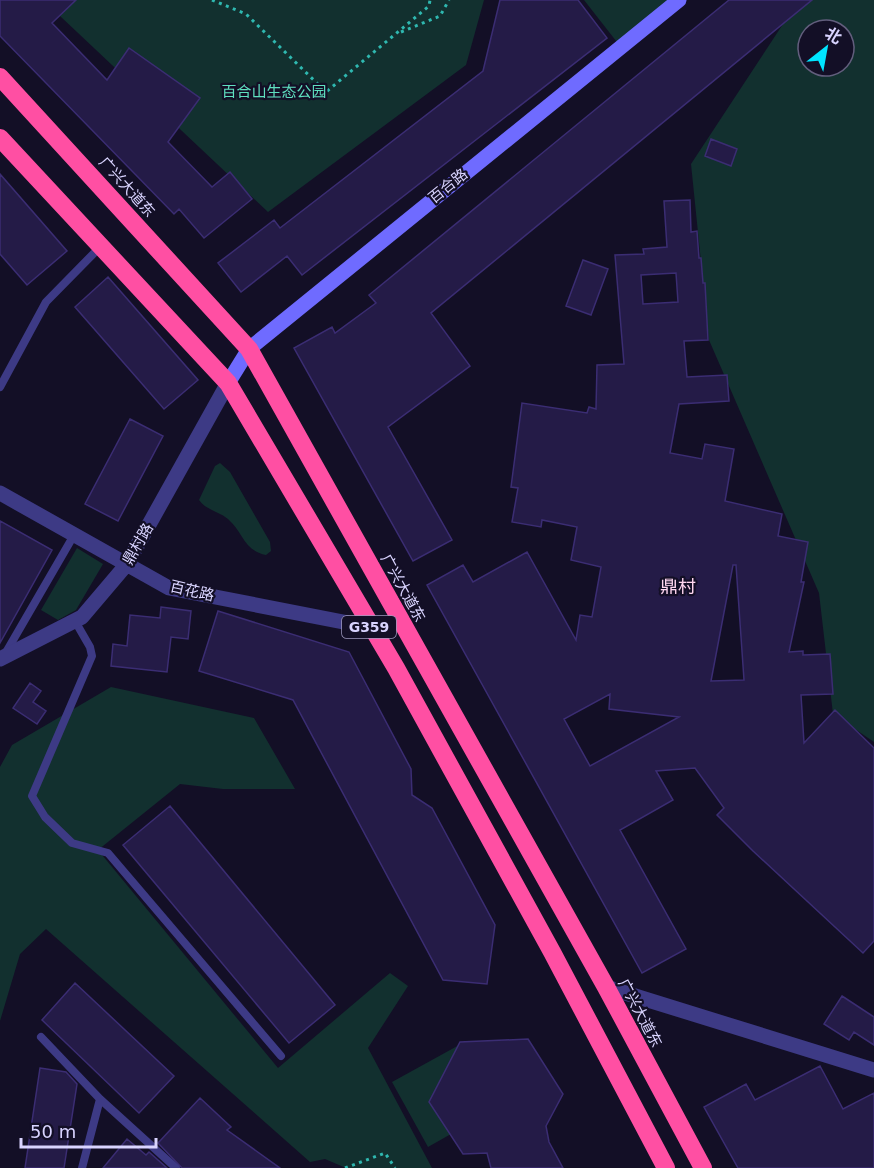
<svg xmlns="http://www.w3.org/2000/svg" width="874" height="1168" font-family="'DejaVu Sans','Noto Sans SC',sans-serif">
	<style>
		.green { fill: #12302f; fill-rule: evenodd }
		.building { fill: #241b47; stroke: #3b2d73; stroke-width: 1.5; fill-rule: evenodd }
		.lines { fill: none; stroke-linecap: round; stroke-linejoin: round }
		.path { stroke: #2fb8b0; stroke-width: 3; stroke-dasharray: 3 4.5; stroke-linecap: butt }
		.lane { stroke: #3d3a85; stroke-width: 8 }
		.street { stroke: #3d3a85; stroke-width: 15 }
		.secondary { stroke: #6f6bff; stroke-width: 15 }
		.highway { stroke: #ff4fa3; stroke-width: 18 }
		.labels { text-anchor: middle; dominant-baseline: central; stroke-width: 4.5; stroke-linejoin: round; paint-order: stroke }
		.shield { fill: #130f26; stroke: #9e99be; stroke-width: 1.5 }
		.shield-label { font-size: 14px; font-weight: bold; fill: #d9d4ff }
		.park-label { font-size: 15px; fill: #5fe0c0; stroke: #130f26 }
		.street-label { font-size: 15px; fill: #d9d4ff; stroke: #130f26 }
		.quarter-label { font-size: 18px; fill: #ffd6f0; stroke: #130f26 }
	</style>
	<rect width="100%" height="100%" fill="#130f26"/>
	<path class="green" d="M69,0H484L466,65L268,212L60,16Z
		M584,0H679L620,46Z
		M812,0H874V742L833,714L819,593L709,340L691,164L783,24ZM808,30H844V66H808Z
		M220,463L230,472L270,542L271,551L266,555C244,551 243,532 228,519C218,511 206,510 199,500L215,466Z
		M77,548L103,564L76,610L58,620L41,610Z
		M111,687L254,718L295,789H223L180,784L98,850L278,1068L390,973L408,986L368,1048L432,1168H346L325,1159L310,1162L46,929L20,954L0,1021V767L12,745Z
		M461,1044L497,1108L428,1147L392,1082Z"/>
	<path class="building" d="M0,0H76L52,23L107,80L129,48L200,98L168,142L212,187L230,172L252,199L204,238L179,209L174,214L0,36Z
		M500,0H578L607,38L302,275L287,256L241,292L218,263L274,220L280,228L483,71Z
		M729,0H812L431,313L470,366L388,427L452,540L413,561L294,348L332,327L335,333L376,303L369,295Z
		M711,139L737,149L731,166L705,156Z
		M0,174L67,251L27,285L0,254Z
		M690,200L691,232L697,231L699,258H701L703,283H705L708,340L684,341L687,377L727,375L729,401L679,404L670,453L702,459L705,444L734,449L725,501L782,514L778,536L808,542L801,582H804L789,652L803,651V655L830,654L833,694L801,695L804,743L835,710L874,748V941L863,953L753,851L717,815L724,808L695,768L656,771L673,800L620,830L686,949L642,973L427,585L463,565L473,582L527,552L576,640L580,615L592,617L601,567L571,560L577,527L542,520L541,527L512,522L518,488L511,487L522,403L587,413L589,407L596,409L597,365L624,364L615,255L644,254L643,249L667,247L664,201ZM676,273L678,302L643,304L641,275ZM733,565H736L744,680L711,681ZM610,694L609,709L679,717L590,766L564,719Z
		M583,260L608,269L591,315L566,306Z
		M108,277L198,380L164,409L75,307Z
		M130,419L163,436L118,521L85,504Z
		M0,521L52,550L0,643Z
		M161,607L191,611L188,639L171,637L167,672L111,666L113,644L127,646L130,615L160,618Z
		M218,611L349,652L411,769L412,795L432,808L495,925L487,984L443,980L293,700L199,671Z
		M30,683L41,691L33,702L46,711L37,724L13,708Z
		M170,806L335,1005L289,1043L123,845Z
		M75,983L174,1076L139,1113L42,1020Z
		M842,996L874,1017V1045L854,1032L849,1040L824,1024Z
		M528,1039L563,1094L546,1126L549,1142L563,1168H491L487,1153L463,1154L429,1102L460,1042Z
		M820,1066L843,1109L874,1093V1168H738L704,1107L746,1084L755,1100Z
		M40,1068L66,1072L77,1084L64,1168H25Z
		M200,1098L231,1127L227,1130L280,1168H182L158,1143Z
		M127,1139L146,1155L149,1152L167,1168H103Z"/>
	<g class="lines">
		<path class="path" d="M212,0L246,14L326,92L429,6L430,0
			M401,32L440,16L449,0
			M345,1168L385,1153L395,1168"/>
		<path class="lane" d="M0,387L46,302L101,246
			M75,621L90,647L92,656L32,796L45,817L72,843L108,853L281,1056
			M5,654L74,535
			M41,1037L100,1099L176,1168
			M82,1168L100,1099"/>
		<path class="street" d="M0,493L169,588L369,627
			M0,659L82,617L127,564L228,383
			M606,987L874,1070"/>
		<path class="secondary" d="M228,383L249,349L679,0"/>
		<path class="highway" d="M0,77L249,349L606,987L703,1168
			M0,138L228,383L396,668L552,952L666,1168"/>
	</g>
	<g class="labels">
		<rect class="shield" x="342" y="616" width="54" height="22" rx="4.5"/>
		<g class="shield-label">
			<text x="369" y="627">G359</text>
		</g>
		<g class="park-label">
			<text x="274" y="92">百合山生态公园</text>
		</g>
		<g class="street-label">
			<text transform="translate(448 186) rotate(-39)">百合路</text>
			<text transform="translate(127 187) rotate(48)">广兴大道东</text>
			<text transform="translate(138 544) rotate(-60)">鼎村路</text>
			<text transform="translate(403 588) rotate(61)">广兴大道东</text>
			<text transform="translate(192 591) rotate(13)">百花路</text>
			<text transform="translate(640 1013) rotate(62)">广兴大道东</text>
		</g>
		<g class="quarter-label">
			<text x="678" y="586">鼎村</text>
		</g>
	</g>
	<g transform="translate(826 48) rotate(31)"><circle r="28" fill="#130f26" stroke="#625e7d" stroke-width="1.5"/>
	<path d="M0-4.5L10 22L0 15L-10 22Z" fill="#00e5ff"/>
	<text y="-9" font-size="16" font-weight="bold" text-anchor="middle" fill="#d9d4ff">北</text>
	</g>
	<path d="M21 1138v9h135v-9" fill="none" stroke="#d9d4ff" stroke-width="3"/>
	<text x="30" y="1138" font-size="18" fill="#d9d4ff" stroke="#130f26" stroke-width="4.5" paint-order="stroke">50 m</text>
</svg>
